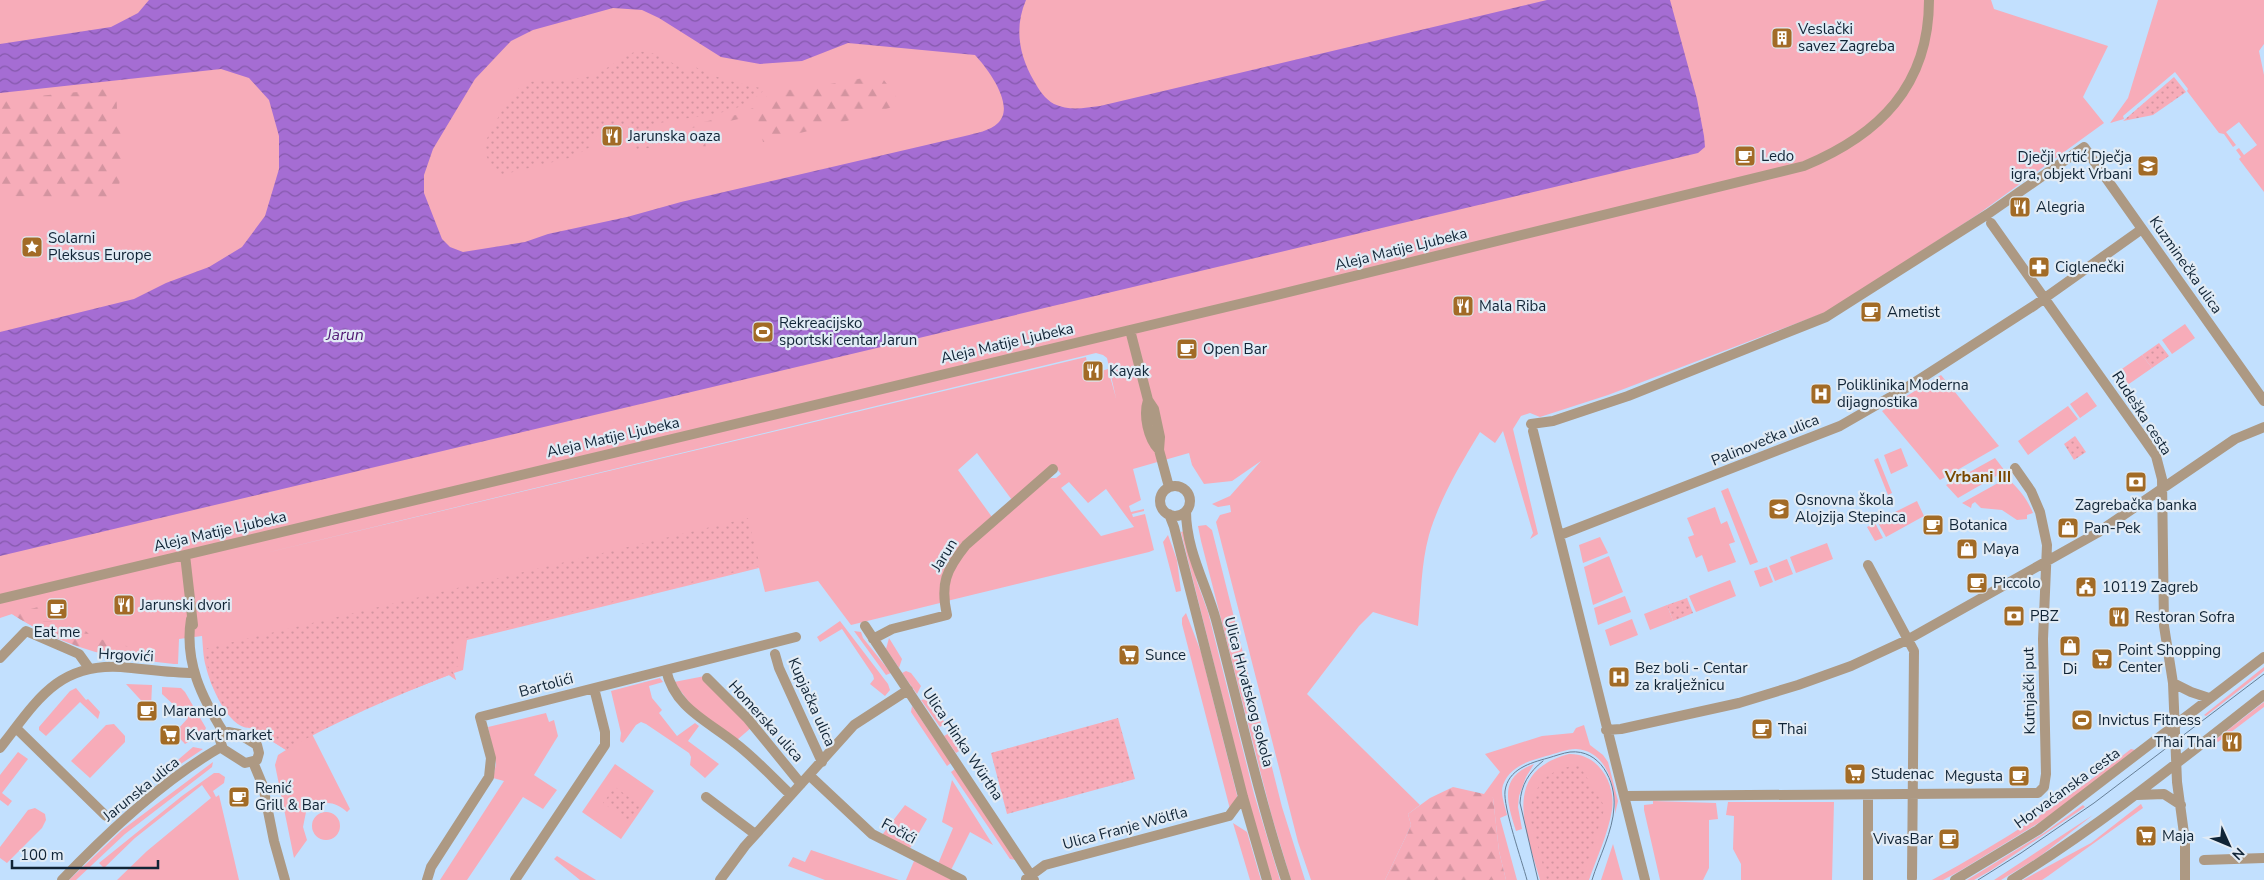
<svg xmlns="http://www.w3.org/2000/svg" width="2264" height="880" font-family="'Nunito Sans',sans-serif">
	<style>
		.green { fill: #f7acb9; fill-rule: evenodd }
		.forest { fill: url(#forest-firs) }
		.park { fill: url(#park-dots) }
		.water { fill: url(#water-waves); fill-rule: evenodd }
		.lines { fill: none; stroke-linecap: round; stroke-linejoin: round }
		.minor { stroke: #ad9983; stroke-width: 10 }
		.tram { stroke: #667f97; stroke-width: 1 }
		.labels { text-anchor: middle; dominant-baseline: central; stroke-width: 4.5; stroke-linejoin: round; paint-order: stroke }
		.poi-label { font-size: 15px; fill: #102436; stroke: #e1ebf5; text-anchor: start }
		.street-label { font-size: 15px; fill: #102436; stroke: #e1ebf5 }
		.water-label { font-size: 16px; font-style: italic; fill: #511975; stroke: #e1ebf5 }
		.neighbourhood-label { font-size: 16px; font-weight: bold; fill: #794900; stroke: #e1ebf5 }
	</style>
	<defs>
		<pattern id="forest-firs" width="22" height="20" patternUnits="userSpaceOnUse" patternTransform="scale(1.25)"><rect width="22" height="20" fill="#f7acb9"/><path d="M5 1l3.5 6h-7zM16 11l3.5 6h-7z" fill="#d394a0"/></pattern>
		<pattern id="park-dots" width="8" height="8" patternUnits="userSpaceOnUse" patternTransform="scale(1.25)"><rect width="8" height="8" fill="#f7acb9"/><path d="M2 2h.1M6 6h.1" fill="none" stroke="#d394a0" stroke-width="1.8" stroke-linecap="round"/></pattern>
		<pattern id="water-waves" width="16" height="10" patternUnits="userSpaceOnUse" patternTransform="scale(1.25)"><rect width="16" height="10" fill="#a56dd3"/><path d="M0 5q4-4 8 0t8 0" fill="none" stroke="#8559ac"/></pattern>
	</defs>
	<rect width="100%" height="100%" fill="#c2e0fe"/>
	<path class="green" d="M0,0H1991L1994,9L2108,46L2083,97L2104,123L1977,215L1829,311L1608,395L1540,417L1530,413L1521,416L1513,429L1538,534L1530,539L1533,533L1503,431L1495,443L1480,432C1460,465 1440,498 1429,535C1421,564 1421,596 1418,626L1373,612L1359,626L1307,694L1420,805L1408,814L1411,825L1409,830L1385,880H1311L1298,842L1216,522L1220,515L1231,512L1230,505L1218,507L1212,504L1230,496L1261,461L1232,481L1204,484L1192,465L1189,453L1133,469L1141,500L1129,506L1131,512L1144,509V511L1132,514L1133,517L1145,514L1154,550L1149,552L947,601C944,552 1008,512 1042,483L1051,478H1056L1061,474L1053,464L1012,500L977,453L958,470L992,517C966,541 939,565 940,603L851,625L818,581L765,592L759,568L467,640L463,670L454,673L456,680L449,675L380,702L312,734L350,809L347,812C333,799 320,801 306,812L303,827L307,840L294,858L275,765L278,755L286,750L272,741L282,733L283,729L280,726L266,732L262,728L276,712L272,708C268,714 263,722 257,726C232,739 210,685 206,667C203,657 203,646 202,636L179,639L178,664H174C116,658 61,646 12,614L0,618ZM1096,353L1103,355L1107,358L1116,398L1108,369L1098,372V376L1090,378L1086,357L253,556ZM1069,482L1088,503L1106,489L1134,527L1101,536L1061,488Z
		M2158,0H2264V44L2259,51L2264,75V192L2239,159L2241,157L2236,150L2239,148L2244,155L2257,145L2239,122L2226,132L2236,145L2233,147L2224,134L2219,133L2187,91L2188,89L2175,72L2123,116L2124,119L2110,123L2128,98Z
		M2185,324L2195,338L2172,354L2162,340Z
		M2142,355L2152,368L2126,386L2116,373Z
		M1941,375L1999,446L1940,480L1882,411Z
		M2087,392L2097,406L2080,418L2070,404Z
		M2068,406L2078,419L2028,455L2018,441Z
		M1901,448L1908,466L1891,474L1884,455Z
		M1878,458L1892,493L1888,495L1874,460Z
		M1995,458L2005,471L1958,498L1946,485Z
		M2007,478C2018,488 2027,498 2033,513L2027,515V519L2017,520L2002,510L1981,508L1975,502L1972,504L1971,508L1962,503Z
		M1728,488L1758,562L1750,565L1721,491Z
		M1917,501L1924,516L1886,537L1877,521Z
		M1715,507L1721,524L1727,521L1735,542L1729,544L1736,562L1708,572L1702,555L1696,558L1688,537L1694,535L1687,518Z
		M1875,523L1883,538L1875,541L1867,527Z
		M1206,525L1212,530L1214,538L1282,807L1305,880H1291L1272,817L1201,541L1198,526Z
		M1184,531L1197,582L1208,612L1254,794L1280,880H1272L1251,812L1181,532Z
		M1168,535L1177,560L1181,591L1176,592L1163,542Z
		M1600,537L1608,553L1583,563L1579,545Z
		M1827,543L1833,559L1796,573L1790,557Z
		M1609,556L1623,592L1593,605L1584,567Z
		M1787,559L1793,574L1775,581L1769,566Z
		M1767,567L1773,582L1760,587L1754,571Z
		M1730,580L1736,596L1696,612L1689,596Z
		M1625,596L1631,612L1598,625L1594,608Z
		M1667,605L1673,621L1650,630L1644,614Z
		M1186,613L1201,652L1237,795V798L1230,809L1182,624V618Z
		M1632,619L1638,635L1610,646L1605,630Z
		M840,621L888,684L890,690L885,696L870,684L874,679L873,675L842,629L820,642L817,637Z
		M854,631L861,632L863,638L891,673L886,675Z
		M889,638L902,659L899,668L886,649Z
		M2264,667V671L2206,716L2204,715Z
		M906,671L911,673L921,686L917,694L902,673Z
		M710,675L752,727L737,740L694,709L674,682Z
		M660,678L663,682L649,686L652,698L662,710L659,713L677,736L695,723L699,726L688,741L719,764L705,778L690,765L691,757L689,753L646,724L641,722L636,725L623,743L620,741L621,733L611,691Z
		M126,684L152,685L151,708H148Z
		M162,687L181,688L185,692L206,728L201,739L192,740L185,744L172,730L175,727L178,729L188,718L162,694Z
		M76,688L86,700L88,699L100,712L98,719L80,702L46,736L39,730V727L70,691Z
		M926,699L929,700L945,723L940,727L921,700Z
		M2264,702V707L2218,742L2215,740Z
		M912,706L951,763L947,766L911,712Z
		M546,713L549,722L554,720L558,736L534,775L557,790L543,809L523,797L467,880H440L504,781L493,778L496,764L488,727Z
		M114,724L125,736V742L90,778L71,761L106,725Z
		M1584,725L1590,745L1603,755L1608,762L1618,801L1615,814C1616,788 1608,751 1576,749C1566,749 1555,754 1546,756C1529,761 1510,766 1503,785C1500,794 1505,806 1507,815L1500,818L1517,880H1506L1499,851L1493,798L1484,794L1500,772L1485,754L1542,736L1573,733L1576,728Z
		M951,732L962,749L956,753L944,736Z
		M193,747L203,749L166,774L165,771Z
		M2131,749L2135,750L2050,816L1958,872L1943,880H1932C2003,842 2068,799 2131,749Z
		M18,752L28,759L2,793L12,801L8,806L0,800V775Z
		M1569,754C1598,753 1616,783 1612,810C1608,834 1597,857 1589,880H1540C1526,830 1500,772 1569,754Z
		M213,762L212,767L207,771L125,834L76,880H69L122,830Z
		M615,764L654,791L621,839L582,812Z
		M1534,764L1526,777L1519,796L1518,807L1522,829L1516,831C1507,802 1498,777 1534,764Z
		M955,769L1016,860L1010,859L951,772Z
		M214,773H219L225,777L224,783L213,791L216,797L219,795L239,880H117L147,851L211,798L202,785L135,838L104,868L99,863L182,796Z
		M952,780L993,845L970,832L951,870L938,864L953,828L942,822Z
		M1653,801L1716,803L1718,819L1709,820V868L1703,880H1660L1644,810V805L1653,804Z
		M1728,802H1834L1832,880H1741V864L1733,849L1734,816L1726,815Z
		M2141,804L2143,808L2048,876L2042,880H2023L2091,843Z
		M905,805L927,819L909,850L882,835Z
		M2083,805L2085,807L1990,871L1974,880H1967L2044,833Z
		M35,808L45,814L46,820L42,828L7,863L0,858V847L28,810Z
		M312 826a14 14 0 1 1 28 0a14 14 0 1 1-28 0Z
		M2093,815L2039,857L2001,880H1994Z
		M1233,823L1247,832L1261,880H1250Z
		M1613,844L1623,880H1601Z
		M811,850L899,880H825L788,866L793,857L805,862Z
		M557,856L596,880H580L554,859Z
		M914,861L955,880H906Z"/>
	<path class="forest" d="M881,76L900,102L899,105L837,124L763,142L757,115L702,127L707,153H702L697,127L687,129L685,126L740,114L757,106L774,89L797,90L869,77Z
		M116,88L117,109L124,156L117,198L0,196V100Z
		M38,607L43,621C64,621 79,620 93,639L118,641L138,653L151,654L148,662C100,657 53,641 12,614Z
		M1453,787L1484,794L1489,793L1493,798L1499,851L1506,880H1385L1409,830L1411,825L1408,814L1430,798Z"/>
	<path class="park" d="M638,51L657,54L688,72L692,65C714,79 739,83 765,89C737,120 690,114 653,125L654,147L637,150L628,126L588,139L590,147L573,157L501,175C492,166 486,159 483,146C492,130 510,90 526,83C531,81 540,81 545,80C562,79 579,81 595,74C611,68 621,55 638,51Z
		M2174,77L2186,92L2153,115L2123,121Z
		M2159,343L2169,356L2152,368L2142,355Z
		M2075,436L2086,452L2074,460L2064,444Z
		M748,518L760,566L454,641L460,666L451,668L456,680L449,675C393,697 338,720 286,750L227,713L211,683L204,649Z
		M1687,598L1693,613L1673,621L1667,605Z
		M1118,718L1135,779L1007,814L991,753Z
		M1579,765L1605,807L1582,880H1547L1529,814C1535,783 1547,769 1579,765Z
		M615,787L641,806L630,822L603,803Z"/>
	<path class="water" d="M149,0H1026C1014,28 1019,55 1034,81C1039,90 1045,99 1054,104C1069,111 1084,108 1100,106L1547,0H1670L1697,99L1704,136L1705,147L1698,153L0,556V332L134,299L166,283L209,267L242,247L265,216L279,169V136L269,100L249,78L221,69L0,93V44L111,27L138,13ZM613,8L642,10L659,18L721,57L760,64L802,61L848,43L975,55C988,69 1016,106 998,123C990,131 976,133 965,136L681,202L627,217L548,234L525,242L463,252L450,247L442,239L424,193V175L433,149L475,79L511,41L533,30Z"/>
	<g class="lines">
		<path class="minor" d="M1991,223L2145,440L2156,456L2162,479L2164,626L2173,683L2177,782L2185,841V880
			M1130,330L1148,400L1154,409L1160,437L1159,450L1169,487
			M1148,400C1143,415 1148,439 1159,450
			M1531,424L1553,421L1628,396L1826,317L1988,214L2084,147L2264,401
			M1533,431L1645,880
			M1160 501a15 15 0 1 1 30 0a15 15 0 1 1-30 0Z
			M1186,511C1186,550 1206,584 1216,620C1239,707 1258,795 1286,880
			M1169,514L1174,527L1243,797L1267,880
			M1560,535L1840,426L1906,388L2035,305L2142,229
			M185,555L193,625
			M1868,565L1914,651L1912,878
			M0,599L1260,299L1804,166C1879,135 1929,86 1929,0
			M191,619C184,662 202,698 224,733
			M865,626L1034,880
			M873,639L892,629L947,615C940,584 946,570 966,545L1053,469
			M775,654L779,668L822,762
			M0,658L26,631L79,654L89,668
			M666,670C675,708 706,720 735,743C755,758 773,778 791,795
			M707,678L748,719L801,784
			M2173,683L2191,692L2209,698
			M16,728L106,816
			M1606,730L1621,729L1739,703L1798,685L1851,666L1907,640L2097,533L2235,439L2264,427
			M228,732L239,734L257,745L259,753L257,760L245,763L223,749L220,740Z
			M0,748C36,702 57,663 121,667C146,669 169,673 194,673
			M253,762L263,786L274,841L285,880
			M809,775L872,834L962,880
			M2137,795L2164,794L2181,805
			M1625,796L2038,793L2044,787L2046,774L2043,639L2047,545L2040,512L2031,491L2015,468
			M1868,796V880
			M706,797L755,834
			M2204,860L2264,858
			M1026,879L1045,865L1229,816L1243,797
			M62,880C107,833 165,779 221,747
			M427,880L431,867L489,777L491,758L480,717L796,637
			M515,880L605,745V732L594,688
			M720,880L745,846L854,725L908,690
			M1955,880L2038,830L2264,657
			M2012,880C2101,825 2182,759 2264,695"/>
		<path class="tram" d="M1527,880C1522,861 1503,807 1505,791C1508,769 1530,763 1548,758C1555,756 1563,753 1570,752C1600,749 1616,781 1614,807C1613,831 1599,857 1592,880
			M1538,880L1520,803C1521,785 1529,772 1543,761
			M1978,880L2021,853L2094,803L2264,674"/>
	</g>
	<defs>
		<g id="building-square" transform="scale(1.125)"><rect x="-9" y="-9" width="18" height="18" rx="4" fill="#a26b26" stroke="#e1ebf5"/><path d="M-4-6H4V6H1V3H-1V6H-4ZM-2.5-4.3h1.7v1.8h-1.7ZM.8-4.3h1.7v1.8H.8ZM-2.5-1h1.7V.8h-1.7ZM.8-1h1.7V.8H.8Z" fill="#fff"/></g>
		<g id="restaurant-square" transform="scale(1.125)"><rect x="-9" y="-9" width="18" height="18" rx="4" fill="#a26b26" stroke="#e1ebf5"/><path d="M-5-6h1v4h1v-4h1v4h1v-4h1v5L-1.5 .5V6h-2V.5L-5-1ZM5-6V6H3V1.5H1.5Q1.5-4 5-6Z" fill="#fff"/></g>
		<g id="cafe-square" transform="scale(1.125)"><rect x="-9" y="-9" width="18" height="18" rx="4" fill="#a26b26" stroke="#e1ebf5"/><path d="M-5.5-4.5H6V0H3Q3 3.5 0 3.5H-2.5Q-5.5 3.5-5.5 0ZM3-3.2v2h1.7v-2ZM-6 4.5H4V6H-6Z" fill="#fff"/></g>
		<g id="school-square" transform="scale(1.125)"><rect x="-9" y="-9" width="18" height="18" rx="4" fill="#a26b26" stroke="#e1ebf5"/><path d="M0-5L7-2L0 1L-7-2ZM-4 1L0 2.5L4 1V4Q0 6-4 4Z" fill="#fff"/></g>
		<g id="sight-square" transform="scale(1.125)"><rect x="-9" y="-9" width="18" height="18" rx="4" fill="#a26b26" stroke="#e1ebf5"/><path d="M0-6L1.8-2.2L6-1.7L2.9 1.2L3.7 5.4L0 3.3L-3.7 5.4L-2.9 1.2L-6-1.7L-1.8-2.2Z" fill="#fff"/></g>
		<g id="pharmacy-square" transform="scale(1.125)"><rect x="-9" y="-9" width="18" height="18" rx="4" fill="#a26b26" stroke="#e1ebf5"/><path d="M-2-6h4v4h4v4h-4v4h-4v-4h-4v-4h4Z" fill="#fff"/></g>
		<g id="stadium-square" transform="scale(1.125)"><rect x="-9" y="-9" width="18" height="18" rx="4" fill="#a26b26" stroke="#e1ebf5"/><path d="M0-5a6.5 5 0 1 0 0 10a6.5 5 0 1 0 0-10ZM-3.5-1.8h7v3.6h-7Z" fill="#fff"/></g>
		<g id="hospital-square" transform="scale(1.125)"><rect x="-9" y="-9" width="18" height="18" rx="4" fill="#a26b26" stroke="#e1ebf5"/><path d="M-5-5h3v3.5h4V-5h3V5h-3V1.5h-4V5h-3Z" fill="#fff"/></g>
		<g id="bank-square" transform="scale(1.125)"><rect x="-9" y="-9" width="18" height="18" rx="4" fill="#a26b26" stroke="#e1ebf5"/><path d="M-6-4H6V4H-6ZM0-2.3a2.3 2.3 0 1 0 0 4.6a2.3 2.3 0 1 0 0-4.6Z" fill="#fff"/></g>
		<g id="shop-square" transform="scale(1.125)"><rect x="-9" y="-9" width="18" height="18" rx="4" fill="#a26b26" stroke="#e1ebf5"/><path d="M-5-2.5h2.3a2.7 3.5 0 0 1 5.4 0H5L5.5 6h-11ZM-1.5-2.5h3a1.5 2.3 0 0 0-3 0Z" fill="#fff"/></g>
		<g id="civic-square" transform="scale(1.125)"><rect x="-9" y="-9" width="18" height="18" rx="4" fill="#a26b26" stroke="#e1ebf5"/><path d="M-.6-6.5H3V-4.5H.6V-3L4-1V1h2V6H-6V1h2V-1L-.6-3ZM-1.2 2.5V6h2.4V2.5Z" fill="#fff"/></g>
		<g id="supermarket-square" transform="scale(1.125)"><rect x="-9" y="-9" width="18" height="18" rx="4" fill="#a26b26" stroke="#e1ebf5"/><path d="M-6-5.5h2.5l.6 2H6L4.5 2H-2.5L-4.4-4H-6ZM-1.5 3.2a1.3 1.3 0 1 0 .1 0ZM3 3.2a1.3 1.3 0 1 0 .1 0Z" fill="#fff"/></g>
	</defs>
	<g fill-rule="evenodd">
		<use href="#building-square" x="1782" y="38"/>
		<use href="#restaurant-square" x="612" y="136"/>
		<use href="#cafe-square" x="1745" y="156"/>
		<use href="#school-square" x="2148" y="166"/>
		<use href="#restaurant-square" x="2020" y="207"/>
		<use href="#sight-square" x="32" y="247"/>
		<use href="#pharmacy-square" x="2039" y="267"/>
		<use href="#restaurant-square" x="1463" y="306"/>
		<use href="#cafe-square" x="1871" y="312"/>
		<use href="#stadium-square" x="763" y="332"/>
		<use href="#cafe-square" x="1187" y="349"/>
		<use href="#restaurant-square" x="1093" y="371"/>
		<use href="#hospital-square" x="1821" y="394"/>
		<use href="#bank-square" x="2136" y="482"/>
		<use href="#school-square" x="1779" y="509"/>
		<use href="#cafe-square" x="1933" y="525"/>
		<use href="#shop-square" x="2068" y="528"/>
		<use href="#shop-square" x="1967" y="549"/>
		<use href="#cafe-square" x="1977" y="583"/>
		<use href="#civic-square" x="2086" y="587"/>
		<use href="#restaurant-square" x="124" y="605"/>
		<use href="#cafe-square" x="57" y="609"/>
		<use href="#bank-square" x="2014" y="616"/>
		<use href="#restaurant-square" x="2119" y="617"/>
		<use href="#shop-square" x="2070" y="646"/>
		<use href="#supermarket-square" x="1129" y="655"/>
		<use href="#supermarket-square" x="2102" y="659"/>
		<use href="#hospital-square" x="1619" y="677"/>
		<use href="#cafe-square" x="147" y="711"/>
		<use href="#stadium-square" x="2082" y="720"/>
		<use href="#cafe-square" x="1762" y="729"/>
		<use href="#supermarket-square" x="170" y="735"/>
		<use href="#restaurant-square" x="2232" y="742"/>
		<use href="#supermarket-square" x="1855" y="774"/>
		<use href="#cafe-square" x="2019" y="776"/>
		<use href="#cafe-square" x="239" y="797"/>
		<use href="#supermarket-square" x="2146" y="836"/>
		<use href="#cafe-square" x="1949" y="839"/>
	</g>
	<g class="labels">
		<g class="poi-label">
			<text x="1798" y="29">Veslački<tspan x="1798" dy="17">savez Zagreba</tspan></text>
			<text x="628" y="136">Jarunska oaza</text>
			<text x="1761" y="156">Ledo</text>
			<text x="2132" y="157" text-anchor="end">Dječji vrtić Dječja<tspan x="2132" dy="17">igra, objekt Vrbani</tspan></text>
			<text x="2036" y="207">Alegria</text>
			<text x="48" y="238">Solarni<tspan x="48" dy="17">Pleksus Europe</tspan></text>
			<text x="2055" y="267">Ciglenečki</text>
			<text x="1479" y="306">Mala Riba</text>
			<text x="1887" y="312">Ametist</text>
			<text x="779" y="323">Rekreacijsko<tspan x="779" dy="17">sportski centar Jarun</tspan></text>
			<text x="1203" y="349">Open Bar</text>
			<text x="1109" y="371">Kayak</text>
			<text x="1837" y="385">Poliklinika Moderna<tspan x="1837" dy="17">dijagnostika</tspan></text>
			<text x="1795" y="500">Osnovna škola<tspan x="1795" dy="17">Alojzija Stepinca</tspan></text>
			<text x="2136" y="505" text-anchor="middle">Zagrebačka banka</text>
			<text x="1949" y="525">Botanica</text>
			<text x="2084" y="528">Pan-Pek</text>
			<text x="1983" y="549">Maya</text>
			<text x="1993" y="583">Piccolo</text>
			<text x="2102" y="587">10119 Zagreb</text>
			<text x="140" y="605">Jarunski dvori</text>
			<text x="2030" y="616">PBZ</text>
			<text x="2135" y="617">Restoran Sofra</text>
			<text x="57" y="632" text-anchor="middle">Eat me</text>
			<text x="2118" y="650">Point Shopping<tspan x="2118" dy="17">Center</tspan></text>
			<text x="1145" y="655">Sunce</text>
			<text x="1635" y="668">Bez boli - Centar<tspan x="1635" dy="17">za kralježnicu</tspan></text>
			<text x="2070" y="669" text-anchor="middle">Di</text>
			<text x="163" y="711">Maranelo</text>
			<text x="2098" y="720">Invictus Fitness</text>
			<text x="1778" y="729">Thai</text>
			<text x="186" y="735">Kvart market</text>
			<text x="2216" y="742" text-anchor="end">Thai Thai</text>
			<text x="1871" y="774">Studenac</text>
			<text x="2003" y="776" text-anchor="end">Megusta</text>
			<text x="255" y="788">Renić<tspan x="255" dy="17">Grill &amp; Bar</tspan></text>
			<text x="2162" y="836">Maja</text>
			<text x="1933" y="839" text-anchor="end">VivasBar</text>
		</g>
		<g class="street-label">
			<text transform="translate(1401 249) rotate(-14)">Aleja Matije Ljubeka</text>
			<text transform="translate(2186 265) rotate(55)">Kuzminečka ulica</text>
			<text transform="translate(1007 343) rotate(-13)">Aleja Matije Ljubeka</text>
			<text transform="translate(2142 413) rotate(57)">Rudeška cesta</text>
			<text transform="translate(613 437) rotate(-13)">Aleja Matije Ljubeka</text>
			<text transform="translate(1765 440) rotate(-22)">Palinovečka ulica</text>
			<text transform="translate(220 531) rotate(-13)">Aleja Matije Ljubeka</text>
			<text transform="translate(944 555) rotate(-58)">Jarun</text>
			<text transform="translate(126 655) rotate(3)">Hrgovići</text>
			<text transform="translate(546 685) rotate(-15)">Bartolići</text>
			<text transform="translate(2029 691) rotate(-91)">Kutnjački put</text>
			<text transform="translate(1249 692) rotate(75)">Ulica Hrvatskog sokola</text>
			<text transform="translate(812 702) rotate(66)">Kupjačka ulica</text>
			<text transform="translate(766 721) rotate(48)">Homerska ulica</text>
			<text transform="translate(963 744) rotate(56)">Ulica Hinka Würtha</text>
			<text transform="translate(2067 788) rotate(-36)">Horvaćanska cesta</text>
			<text transform="translate(141 789) rotate(-39)">Jarunska ulica</text>
			<text transform="translate(1125 828) rotate(-15)">Ulica Franje Wölfla</text>
			<text transform="translate(899 831) rotate(28)">Fočići</text>
		</g>
		<g class="water-label">
			<text x="345" y="335">Jarun</text>
		</g>
		<g class="neighbourhood-label">
			<text x="1978" y="477">Vrbani III</text>
		</g>
	</g>
	<g transform="translate(2229 845) rotate(134)" stroke="#e1ebf5" stroke-width="4" paint-order="stroke">
	<path d="M0-4L9 19L0 12L-9 19Z" fill="#102436"/>
	<text y="-8" font-size="14" font-weight="bold" text-anchor="middle" fill="#102436">N</text>
	</g>
	<path d="M12 860v8h146v-8" fill="none" stroke="#102436" stroke-width="2.5"/>
	<text x="20" y="860" font-size="15" fill="#102436" stroke="#e1ebf5" stroke-width="4" paint-order="stroke">100 m</text>
</svg>
